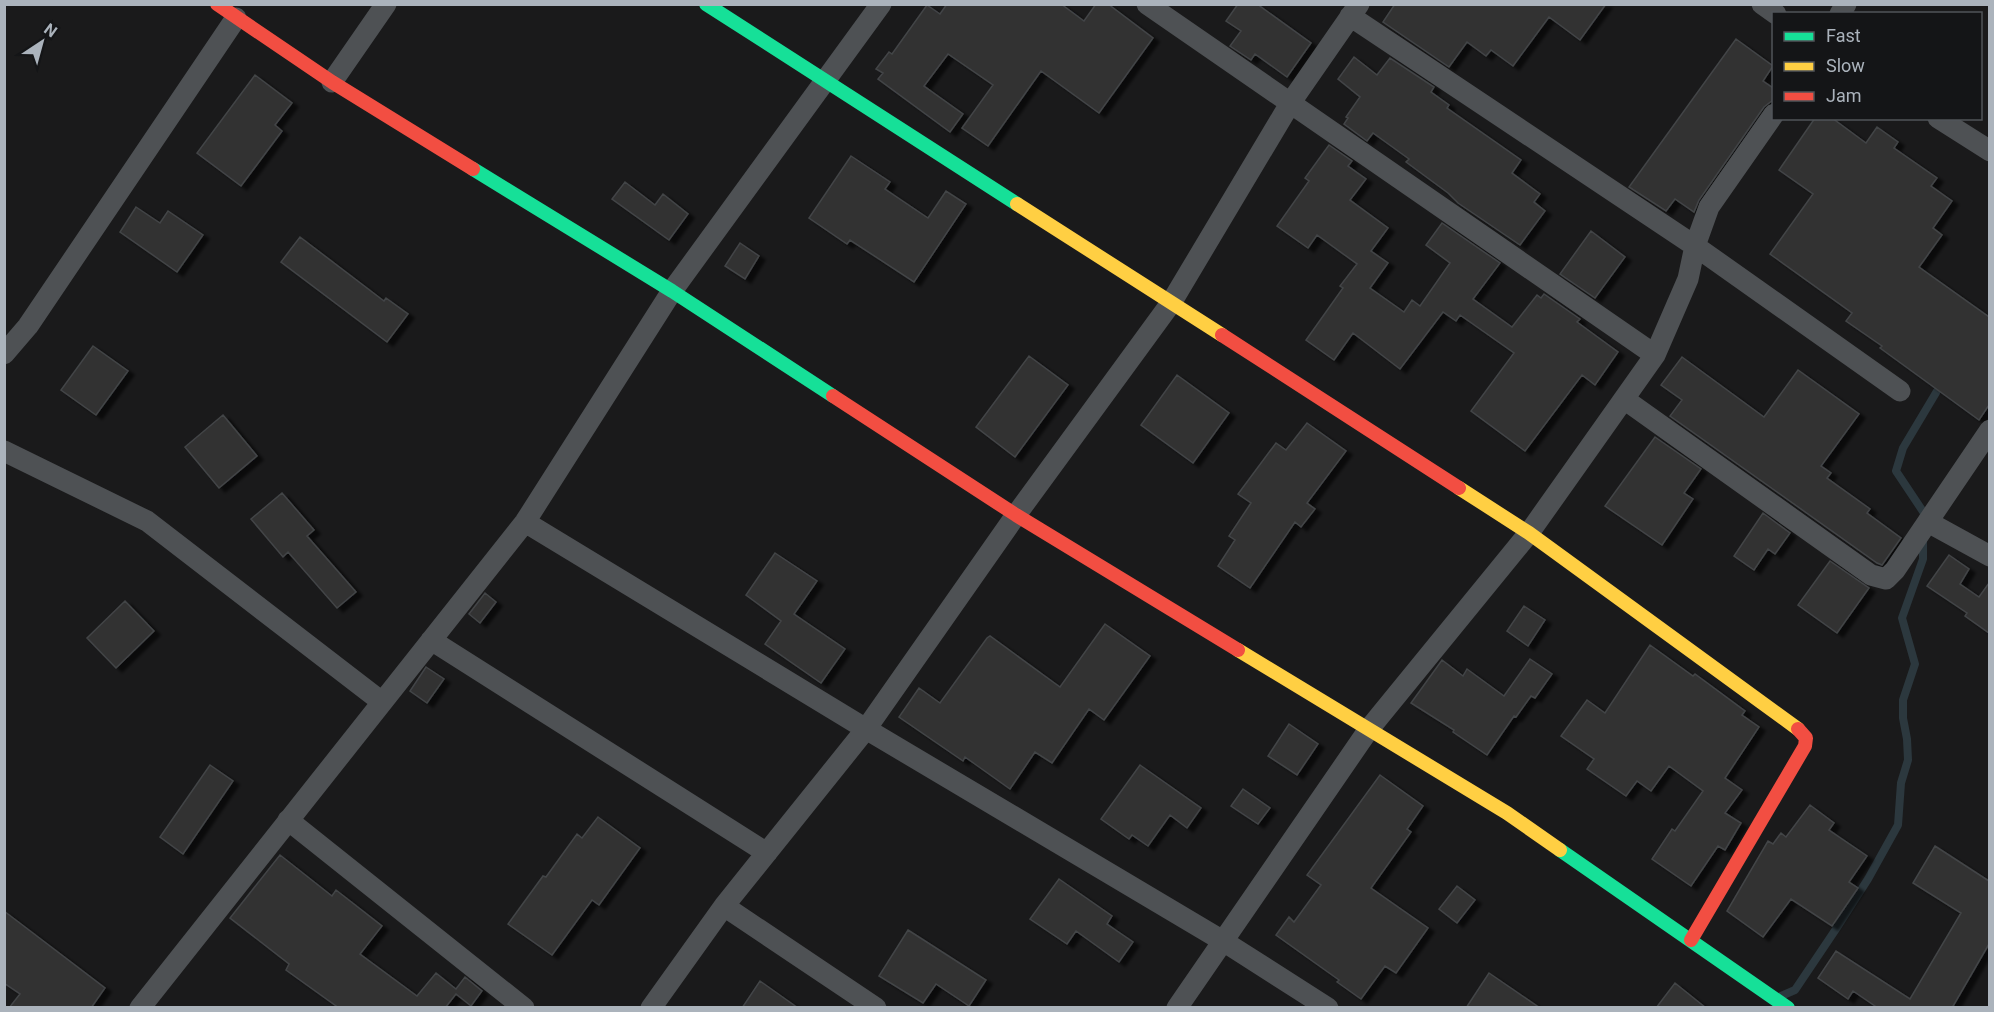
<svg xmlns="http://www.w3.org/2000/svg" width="1994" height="1012" font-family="Roboto,sans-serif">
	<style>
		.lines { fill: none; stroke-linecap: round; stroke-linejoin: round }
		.stream { stroke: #2c383e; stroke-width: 8 }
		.building { fill: #323233; stroke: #434547; stroke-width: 1.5; filter: url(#shadow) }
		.street { stroke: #4e5154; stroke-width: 21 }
		.fast { stroke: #16e098; stroke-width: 14 }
		.slow { stroke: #ffcf43; stroke-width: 14 }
		.jam { stroke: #f24e42; stroke-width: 14 }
	</style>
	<defs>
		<filter id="shadow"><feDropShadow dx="6" dy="4" stdDeviation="1.5" flood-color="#0009"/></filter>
	</defs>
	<rect width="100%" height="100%" fill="#1a1a1b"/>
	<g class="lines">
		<path class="stream" d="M1923,521L1924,513L1896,471L1903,448L1943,381
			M1781,996L1795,990L1836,929L1868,879L1898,825L1901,783L1908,760L1907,739L1903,718V700L1915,664L1902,618L1923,559V537"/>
	</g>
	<path class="building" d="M947,4H1061L1084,21L1096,4H1108L1153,38L1099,113L1041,71L988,146L962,128L993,85L948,54L924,86L963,114L950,132L878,79L883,73L876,69L889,52L892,54L927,5L940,14Z
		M1238,4H1257L1311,43L1287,77L1255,54L1251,60L1230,46L1241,31L1226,21Z
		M1395,4H1606L1580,40L1549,17L1513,66L1491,50L1486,56L1467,42L1449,67L1383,22Z
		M1736,39L1773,66L1763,81L1773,88V100L1764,107L1699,200L1694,212L1675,199L1666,211L1629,187Z
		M1354,57L1377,75L1390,58L1434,87L1431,92L1449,105L1447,108L1521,160L1512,173L1540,194L1534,202L1545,211L1520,245L1458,203L1448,193L1406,162L1409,159L1373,133L1367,141L1344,124L1348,118L1346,117L1360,97L1338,79Z
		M255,75L292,103L275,125L282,131L241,186L197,153Z
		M1815,118H1832L1866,143L1877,127L1898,142L1894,148L1937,178L1931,186L1952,201L1933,228L1942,235L1919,267L1989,317V405L1979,420L1880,348L1882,346L1846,321L1852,313L1770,254L1813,194L1779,170Z
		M1329,145L1352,161L1348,166L1366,179L1350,200L1388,228L1371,251L1388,263L1370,288L1404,312L1412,300L1420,306L1450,263L1426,245L1442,223L1500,263L1473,299L1512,327L1537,295L1541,298L1544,294L1580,319L1577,322L1618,352L1595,385L1582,375L1525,451L1471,411L1514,353L1460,315L1456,321L1443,312L1400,369L1353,333L1334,360L1306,340L1343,288L1340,286L1357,264L1317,235L1308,248L1277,226L1309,181L1305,178Z
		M851,156L890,182L885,189L928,218L946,191L966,204L914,282L850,240L847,244L809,218Z
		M625,182L655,205L663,194L688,214L669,240L612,199Z
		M136,207L160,223L168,211L203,235L177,272L120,232Z
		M1591,231L1625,257L1595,298L1560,274Z
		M300,237L384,301L386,298L408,314L387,342L281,262Z
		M740,243L759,256L745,279L725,266Z
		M93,346L128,371L96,415L61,390Z
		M1029,356L1068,385L1015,457L976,427Z
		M1682,357L1764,417L1798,370L1859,414L1821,466L1831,473L1827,478L1870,509L1867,513L1901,538L1882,565L1877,563L1670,416L1682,400L1661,385Z
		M1177,375L1229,413L1193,463L1141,425Z
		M223,415L257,456L219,488L185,447Z
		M1307,423L1346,451L1307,503L1315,509L1301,527L1295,522L1250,588L1218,566L1235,540L1229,536L1251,503L1238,494L1276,443L1286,450Z
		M1655,437L1701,469L1684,493L1693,499L1662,545L1605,506Z
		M282,493L314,530L307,536L356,592L337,608L288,552L283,557L251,519Z
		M1763,513L1790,533L1775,554L1768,549L1754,570L1734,556Z
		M775,553L817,581L794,614L845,649L821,683L765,644L781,621L746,595Z
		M1949,555L1969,569L1960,584L1979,597L1989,583V633L1965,616L1967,613L1927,586Z
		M1830,561L1869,588L1837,633L1798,605Z
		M485,593L496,602L480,623L469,614Z
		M125,601L154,631L116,668L87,638Z
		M1524,606L1545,620L1528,646L1507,631Z
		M1105,624L1150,656L1104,720L1089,709L1052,763L1035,752L1010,789L965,757L963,761L899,717L919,688L940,703L987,638L990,636L1060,687Z
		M1650,645L1693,676L1695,674L1745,711L1742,715L1759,727L1725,778L1742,790L1725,813L1741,823L1725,850L1718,846L1691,886L1652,859L1672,829L1675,831L1703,791L1669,766L1651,791L1637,781L1626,796L1587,769L1594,759L1561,736L1587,700L1605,713Z
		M1530,659L1552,674L1535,698L1531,696L1516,717L1514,716L1487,755L1453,732L1454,730L1411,703L1442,660L1463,676L1467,669L1504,696Z
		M426,667L444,679L427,703L410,691Z
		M1289,724L1318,744L1297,775L1268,756Z
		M210,765L233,781L183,854L160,837Z
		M1140,765L1201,808L1187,828L1170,815L1148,846L1132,835L1129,839L1101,819Z
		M1380,775L1423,806L1407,829L1411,832L1371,888L1428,928L1396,973L1385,966L1361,999L1337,982L1339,980L1276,935L1289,917L1294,922L1321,885L1307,875Z
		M1243,789L1270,808L1258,824L1231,806Z
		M1810,805L1834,823L1829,830L1867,856L1849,882L1858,888L1832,926L1791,899L1763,937L1727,911L1768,841L1773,844L1781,833L1786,837Z
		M598,817L640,848L599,905L592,900L552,955L508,924L543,876L546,877L577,834L582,838Z
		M1935,846L1989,881V944L1952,1008H1878L1853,991L1848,999L1818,978L1836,951L1910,999L1961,913L1913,883Z
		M280,855L332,896L336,890L382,926L360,954L417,996L436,973L456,989L465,977L482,991L471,1006L456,994L445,1008H339L286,970L289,964L230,918Z
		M1059,879L1112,916L1107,924L1133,942L1119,962L1076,931L1067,944L1030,919Z
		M1457,886L1475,900L1457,923L1439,909Z
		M4,911L105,988L91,1008H9L20,994L4,983Z
		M908,930L986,980L969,1006L936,984L923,1003L879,976Z
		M1489,973L1540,1008H1466Z
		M760,981L798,1008H742Z
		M1675,983L1706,1008H1656Z"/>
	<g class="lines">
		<path class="street" d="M1147,4L1655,355
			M1762,4L1776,14
			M1840,14L1846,4
			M1350,16L1695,246L1900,391
			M332,82L386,4
			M1938,118L1990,151
			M4,354L28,326L236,18
			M1624,399L1871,575L1886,579L1895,570L1990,430
			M4,451L147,521L382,702
			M525,522L866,729L1223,941L1328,1008
			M1928,522L1990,556
			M431,640L767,853
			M288,820L524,1008
			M724,906L876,1008
			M140,1008L525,522L672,291L881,4
			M651,1008L724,906L866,729L1016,515L1171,303L1291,102L1359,4
			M1177,1008L1369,729L1529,533L1655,355L1688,279L1695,246L1709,207L1774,114"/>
		<path class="fast" d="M706,4L1017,204
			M473,169L672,291L833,396
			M1560,850L1788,1008"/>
		<path class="slow" d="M1017,204L1222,335
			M1459,488L1529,533L1798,729
			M1238,650L1507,813L1560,850"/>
		<path class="jam" d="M217,4L332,82L473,169
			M1222,335L1459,488
			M833,396L1016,515L1238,650
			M1691,940L1805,746L1806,738L1798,729"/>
	</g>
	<rect width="1994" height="1012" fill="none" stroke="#abb3bc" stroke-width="12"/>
	<rect x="1772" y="12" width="210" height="108" fill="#141517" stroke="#505459" stroke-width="1.5"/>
	<rect x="1784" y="32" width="30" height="9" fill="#16e098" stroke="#505459" stroke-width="1.5"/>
	<text x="1826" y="42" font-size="18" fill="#abb3bc">Fast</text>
	<rect x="1784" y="62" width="30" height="9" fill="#ffcf43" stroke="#505459" stroke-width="1.5"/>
	<text x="1826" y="72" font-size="18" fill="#abb3bc">Slow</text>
	<rect x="1784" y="92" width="30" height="9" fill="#f24e42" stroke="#505459" stroke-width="1.5"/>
	<text x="1826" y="102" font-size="18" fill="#abb3bc">Jam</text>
	<g transform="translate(42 42) rotate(36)" stroke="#141517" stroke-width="4.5" paint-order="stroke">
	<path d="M0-4.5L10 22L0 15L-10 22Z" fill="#abb3bc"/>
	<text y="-9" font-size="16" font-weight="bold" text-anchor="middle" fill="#abb3bc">N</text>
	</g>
</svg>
